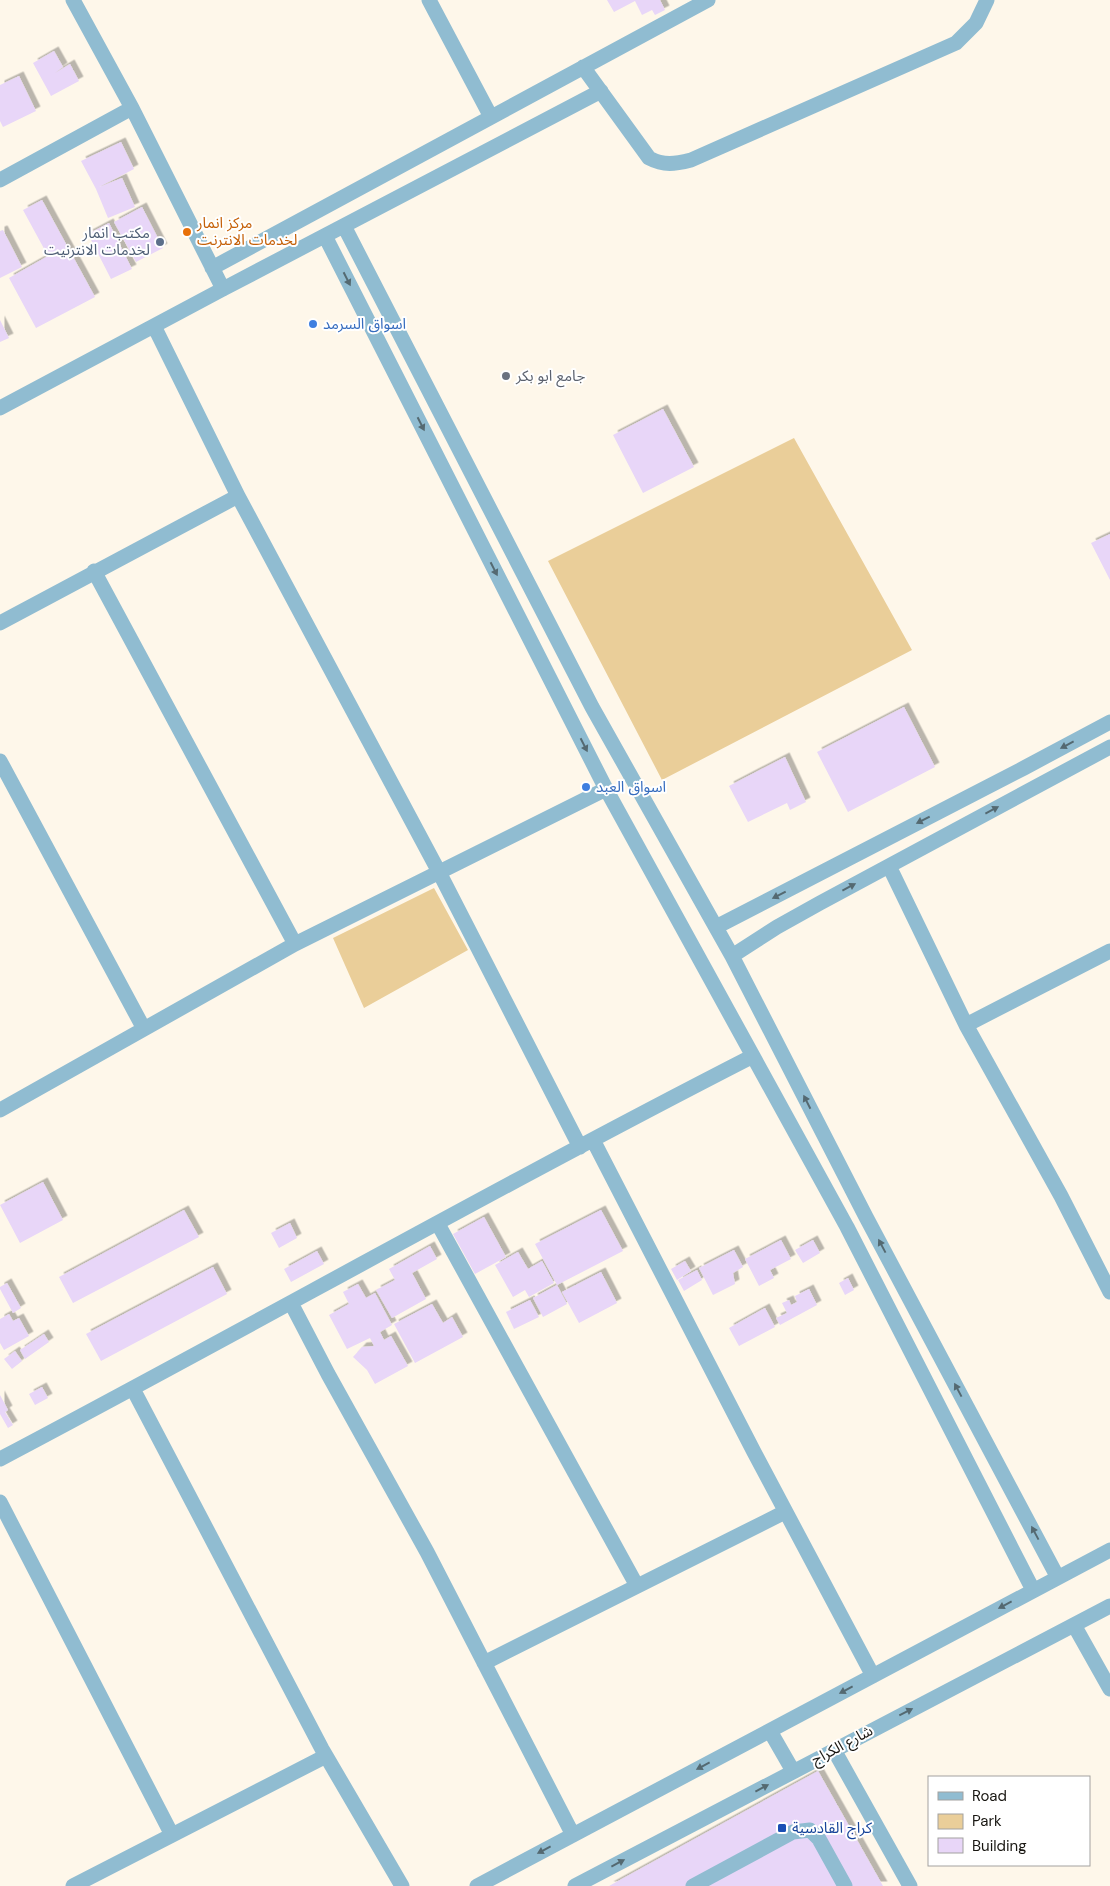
<svg xmlns="http://www.w3.org/2000/svg" width="1110" height="1886" font-family="'DM Sans','Noto Sans Arabic',sans-serif">
	<style>
		.green { fill: #eace99 }
		.building { fill: #e8d6f8; filter: url(#shadow) }
		.lines { fill: none; stroke-linecap: round; stroke-linejoin: round }
		.minor { stroke: #90bcd1; stroke-width: 15 }
		.oneway { fill: #546971 }
		.food-dot { fill: #e8710a; stroke: #fff; stroke-width: 2 }
		.service-dot { fill: #5c6f8a; stroke: #fff; stroke-width: 2 }
		.shop-dot { fill: #3f7fe0; stroke: #fff; stroke-width: 2 }
		.worship-dot { fill: #6b7280; stroke: #fff; stroke-width: 2 }
		.transit-dot { fill: #1a4fb4; stroke: #fff; stroke-width: 2 }
		.labels { text-anchor: middle; dominant-baseline: central; stroke-width: 4; stroke-linejoin: round; paint-order: stroke }
		.food-label { font-size: 15px; fill: #c56008; stroke: #fff; text-anchor: start }
		.service-label { font-size: 15px; fill: #4e5e75; stroke: #fff; text-anchor: end }
		.shop-label { font-size: 15px; fill: #366cbe; stroke: #fff; text-anchor: start }
		.worship-label { font-size: 15px; fill: #5b616d; stroke: #fff; text-anchor: start }
		.street-label { font-size: 15px; fill: #181611; stroke: #fff }
		.transit-label { font-size: 15px; fill: #164399; stroke: #fff; text-anchor: start }
	</style>
	<defs>
		<filter id="shadow"><feDropShadow dx="4.5" dy="-4.5" stdDeviation="0" flood-color="#0004"/></filter>
	</defs>
	<rect width="100%" height="100%" fill="#fef7ea"/>
	<path class="green" d="M794,438L912,650L662,780L548,561Z
		M434,888L468,950L364,1008L333,938Z"/>
	<path class="building" d="M607,0H660L665,10L655,15L652,10L642,15L635,1L614,12Z
		M54,51L63,67L55,73L70,64L79,81L51,96L33,63Z
		M19,76L36,111L3,127L0,121V85Z
		M121,142L134,169L99,187L122,178L135,207L108,218L96,189L81,161Z
		M42,200L95,297L36,328L9,278L48,256L23,210Z
		M142,207L163,248L136,262L114,222Z
		M109,223L132,269L111,279L88,234Z
		M3,230L22,267L0,278V231Z
		M0,320L9,338L0,342Z
		M663,409L694,467L643,493L613,435Z
		M1110,534V580L1091,543Z
		M904,707L935,767L848,812L817,752Z
		M785,757L806,802L790,810L787,803L748,822L729,786Z
		M43,1182L63,1220L20,1243L0,1205Z
		M184,1210L199,1237L73,1303L59,1277Z
		M601,1210L623,1251L557,1285L535,1244Z
		M484,1217L506,1257L475,1274L453,1234Z
		M290,1223L297,1238L279,1248L271,1233Z
		M781,1240L791,1259L770,1270L774,1278L759,1286L745,1259Z
		M813,1240L820,1253L803,1263L795,1250Z
		M430,1246L437,1259L412,1273L426,1299L392,1318L376,1290L395,1280L389,1269Z
		M734,1250L743,1267L733,1273L735,1284L713,1295L699,1268Z
		M317,1251L324,1264L291,1282L284,1269Z
		M518,1252L528,1269L542,1261L554,1283L529,1297L525,1290L513,1297L495,1265Z
		M685,1261L691,1271L677,1280L671,1269Z
		M213,1267L227,1294L101,1361L86,1334Z
		M697,1270L702,1280L684,1291L678,1280Z
		M601,1272L617,1303L579,1323L562,1292Z
		M848,1278L854,1290L845,1295L839,1283Z
		M7,1283L21,1308L13,1313L0,1289V1287Z
		M358,1284L366,1298L375,1293L392,1325L380,1332L384,1340L391,1336L408,1366L375,1384L367,1370L353,1357L362,1347L374,1346L370,1338L347,1349L329,1315L349,1304L343,1292Z
		M557,1285L567,1304L543,1317L533,1298Z
		M809,1289L817,1305L780,1325L776,1318L787,1313L782,1303L789,1300L791,1305L797,1302L795,1296Z
		M530,1300L539,1317L514,1329L506,1312Z
		M432,1304L443,1323L452,1317L463,1337L415,1363L394,1324Z
		M765,1308L775,1327L739,1346L729,1328Z
		M9,1314L13,1321L19,1318L29,1336L4,1350L0,1343V1319Z
		M44,1334L49,1342L25,1359L20,1350Z
		M15,1351L22,1361L12,1369L4,1359Z
		M42,1387L48,1398L35,1405L29,1394Z
		M0,1395L8,1410L5,1412L13,1425L8,1428L0,1414Z
		M818,1771L883,1886H609Z"/>
	<g class="lines">
		<path class="minor" d="M73,0L132,108L223,289
			M429,0L491,117
			M583,67L649,158C664,166 675,164 691,160L956,43L976,23L987,0
			M0,180L132,108
			M344,226L592,707L732,956L866,1217L1057,1576
			M325,236L606,789L847,1227L1033,1590
			M212,268L708,0
			M154,326L238,496L439,872L580,1147
			M0,408L223,289L601,91
			M94,571L295,944
			M0,623L238,496
			M0,761L144,1029
			M889,866L966,1025L1061,1196L1110,1292
			M716,927L1024,768L1110,722
			M732,956L777,927L820,903L1110,747
			M966,1025L1110,951
			M0,1110L295,944L606,789
			M593,1140L754,1452L873,1676
			M438,1224L637,1586
			M291,1303L328,1374L427,1552L573,1835
			M133,1389L322,1749L402,1886
			M0,1459C252,1326 499,1186 753,1056
			M0,1502L172,1835
			M1074,1625L1110,1689
			M484,1663L785,1512
			M770,1731L793,1771
			M834,1750L910,1886
			M73,1886L326,1756
			M477,1886L1110,1550
			M575,1886L1110,1606
			M693,1886L793,1832L810,1830L819,1839L845,1886"/>
	</g>
	<defs><path id="oneway-solid" d="M-6-.8H1V-3.2L6.5 0L1 3.2V.8H-6Z" transform="scale(1.25)"/></defs>
	<g class="oneway">
		<use href="#oneway-solid" transform="translate(347 279) rotate(63)"/>
		<use href="#oneway-solid" transform="translate(421 424) rotate(63)"/>
		<use href="#oneway-solid" transform="translate(494 569) rotate(63)"/>
		<use href="#oneway-solid" transform="translate(584 745) rotate(63)"/>
		<use href="#oneway-solid" transform="translate(1067 745) rotate(152)"/>
		<use href="#oneway-solid" transform="translate(992 810) rotate(-28)"/>
		<use href="#oneway-solid" transform="translate(923 820) rotate(153)"/>
		<use href="#oneway-solid" transform="translate(849 887) rotate(-28)"/>
		<use href="#oneway-solid" transform="translate(779 895) rotate(153)"/>
		<use href="#oneway-solid" transform="translate(807 1102) rotate(-117)"/>
		<use href="#oneway-solid" transform="translate(882 1246) rotate(-118)"/>
		<use href="#oneway-solid" transform="translate(958 1390) rotate(-118)"/>
		<use href="#oneway-solid" transform="translate(1035 1533) rotate(-118)"/>
		<use href="#oneway-solid" transform="translate(1005 1605) rotate(152)"/>
		<use href="#oneway-solid" transform="translate(846 1690) rotate(152)"/>
		<use href="#oneway-solid" transform="translate(906 1712) rotate(-27)"/>
		<use href="#oneway-solid" transform="translate(703 1766) rotate(152)"/>
		<use href="#oneway-solid" transform="translate(762 1788) rotate(-28)"/>
		<use href="#oneway-solid" transform="translate(544 1850) rotate(152)"/>
		<use href="#oneway-solid" transform="translate(618 1863) rotate(-28)"/>
	</g>
	<circle class="food-dot" cx="187" cy="232" r="5"/>
	<circle class="service-dot" cx="160" cy="242" r="5"/>
	<g class="shop-dot">
		<circle cx="313" cy="324" r="5"/>
		<circle cx="586" cy="787" r="5"/>
	</g>
	<circle class="worship-dot" cx="506" cy="376" r="5"/>
	<rect class="transit-dot" x="777" y="1823" width="10" height="10" rx="2.5"/>
	<g class="labels">
		<g class="food-label">
			<text x="197" y="223">مركز انمار<tspan x="197" dy="17">لخدمات الانترنت</tspan></text>
		</g>
		<g class="service-label">
			<text x="150" y="233">مكتب انمار<tspan x="150" dy="17">لخدمات الانترنيت</tspan></text>
		</g>
		<g class="shop-label">
			<text x="323" y="324">اسواق السرمد</text>
			<text x="596" y="787">اسواق العبد</text>
		</g>
		<g class="worship-label">
			<text x="516" y="376">جامع ابو بكر</text>
		</g>
		<g class="street-label">
			<text transform="translate(842 1745) rotate(-28)">شارع الكراج</text>
		</g>
		<g class="transit-label">
			<text x="792" y="1828">كراج القادسية</text>
		</g>
	</g>
	<rect x="928" y="1776" width="162" height="90" fill="#ffffff" stroke="#a3a2a0"/>
	<rect x="938" y="1792" width="25" height="8" fill="#90bcd1" stroke="#a3a2a0"/>
	<text x="972" y="1801" font-size="15" fill="#181611">Road</text>
	<rect x="938" y="1814" width="25" height="15" fill="#eace99" stroke="#a3a2a0"/>
	<text x="972" y="1826" font-size="15" fill="#181611">Park</text>
	<rect x="938" y="1838" width="25" height="15" fill="#e8d6f8" stroke="#a3a2a0"/>
	<text x="972" y="1851" font-size="15" fill="#181611">Building</text>
</svg>
